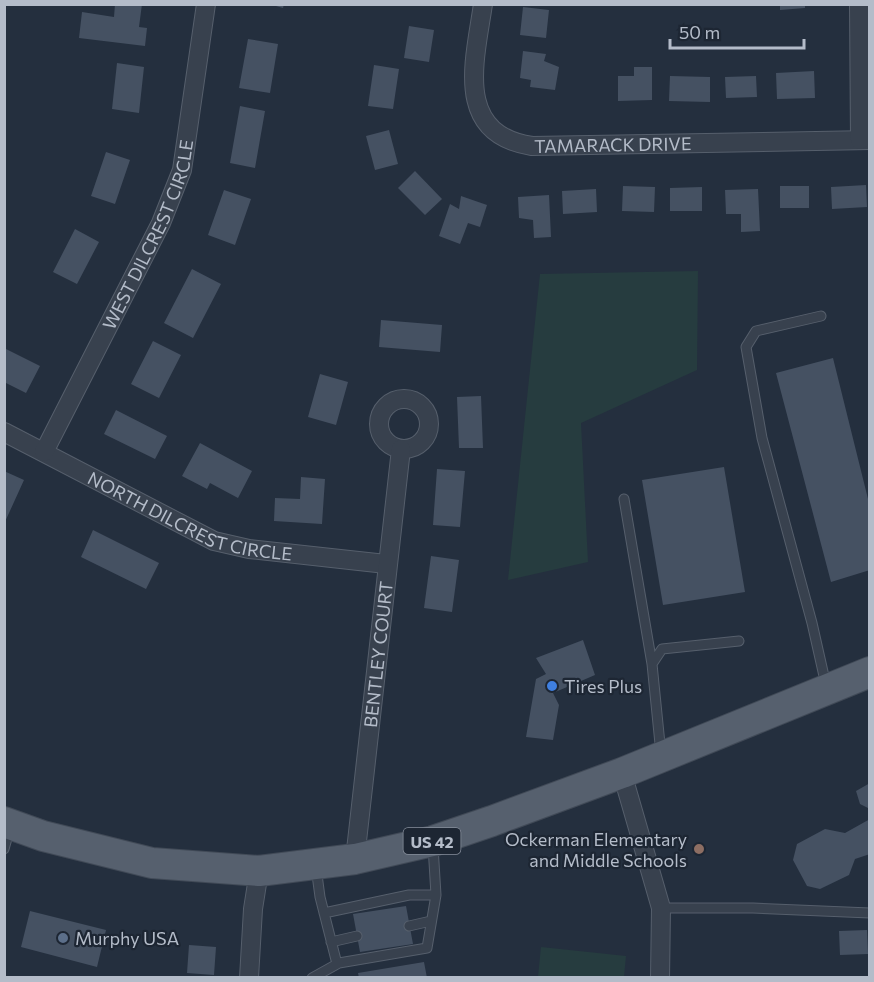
<svg xmlns="http://www.w3.org/2000/svg" width="874" height="982" font-family="Commissioner,sans-serif">
	<style>
		.green { fill: #263c3f }
		.building { fill: #455162 }
		.lines { fill: none; stroke-linecap: round; stroke-linejoin: round }
		.service-casing { stroke: #565f6c; stroke-width: 11 }
		.minor-casing { stroke: #565f6c; stroke-width: 20 }
		.primary-casing { stroke: #414a57; stroke-width: 32 }
		.service { stroke: #38414e; stroke-width: 9 }
		.minor { stroke: #38414e; stroke-width: 18 }
		.primary { stroke: #56606e; stroke-width: 30 }
		.shop-dot { fill: #3f7fe0; stroke: #1d2633; stroke-width: 2 }
		.education-dot { fill: #8d6e63; stroke: #1d2633; stroke-width: 2 }
		.service-dot { fill: #5c6f8a; stroke: #1d2633; stroke-width: 2 }
		.labels { text-anchor: middle; dominant-baseline: central; stroke-width: 4.5; stroke-linejoin: round; paint-order: stroke }
		.shield { fill: #1d2633; stroke: #878f9c; stroke-width: 1.5 }
		.shield-label { font-size: 16px; font-weight: bold; fill: #b4bcc9 }
		.street-label { font-size: 18px; fill: #b4bcc9; stroke: #1d2633 }
		.poi-label { font-size: 18px; fill: #b4bcc9; stroke: #1d2633; text-anchor: start }
	</style>
	<rect width="100%" height="100%" fill="#242f3e"/>
	<path class="green" d="M698,271L697,370L581,423L588,562L508,580L540,274Z
		M541,947L626,956L624,977H538Z"/>
	<path class="building" d="M115,4H142L139,27L147,28L145,46L79,38L82,12L114,17Z
		M269,4H284L283,8Z
		M780,4H805V8L780,10Z
		M523,7L549,10L546,38L520,35Z
		M409,26L434,30L429,62L404,58Z
		M248,39L278,44L270,93L239,88Z
		M523,51L546,54L544,61L559,67L555,90L530,87L531,80L520,78Z
		M117,63L144,67L139,113L112,109Z
		M374,65L399,69L393,109L368,106Z
		M634,67H652V100L618,101V76H634Z
		M814,71L815,98L777,99L776,73Z
		M670,76L710,77V102L669,101Z
		M756,76L757,97L726,98L725,77Z
		M240,106L265,111L255,168L230,163Z
		M389,130L398,164L375,170L366,136Z
		M106,152L130,160L115,204L91,196Z
		M415,171L442,199L425,215L398,188Z
		M866,185L867,207L832,209L831,187Z
		M623,186L655,187L654,212L622,211Z
		M780,186H809V208H780Z
		M702,187V211H670V188Z
		M596,189L597,212L563,214L562,191Z
		M758,189L760,231L741,232V214H726L725,190Z
		M224,190L251,199L235,245L208,235Z
		M549,195L551,237L534,238L533,220L519,218L518,197Z
		M461,196L487,205L480,227L468,223L460,244L439,236L450,204L459,209Z
		M75,229L99,242L77,284L53,272Z
		M192,269L221,284L193,338L164,323Z
		M381,320L442,325L440,352L379,347Z
		M153,341L181,355L159,398L131,384Z
		M4,348L40,366L26,393L4,382Z
		M833,358L870,507V570L831,582L776,373Z
		M320,374L348,382L336,425L308,417Z
		M481,396L483,448H459L457,397Z
		M116,410L167,436L155,459L104,434Z
		M200,443L252,471L238,498L210,483L207,489L182,476Z
		M724,467L745,592L663,605L642,480Z
		M437,469L465,471L460,527L433,525Z
		M4,471L24,480L4,524Z
		M301,477L325,479L322,524L274,521L275,498L300,499Z
		M93,530L159,563L146,589L81,557Z
		M431,556L459,560L452,612L424,608Z
		M583,640L595,675L553,693L559,705L553,740L526,737L536,679L546,674L536,658Z
		M870,783V809L860,804L856,791Z
		M870,819V854L855,859L849,875L820,889L807,886L793,860L797,844L825,829L845,833Z
		M406,906L413,944L360,952L353,914Z
		M30,911L106,930L97,967L21,947Z
		M867,930L868,954L840,955L839,931Z
		M189,945L216,947L214,975L187,973Z
		M424,962L427,978H359L358,973Z"/>
	<g class="lines">
		<g class="service-casing">
			<path id="service" d="M821,316L756,331L746,347L762,438L812,623L826,685
				M624,499L652,664
				M661,754L652,664L662,649L739,641
				M4,849L10,828
				M316,867L320,897L337,964
				M661,908H753L870,913
				M324,913L409,895H436
				M409,926L431,921
				M331,942L357,936
				M312,978L339,963L427,948L436,895L433,846"/>
		</g>
		<g class="minor-casing">
			<g id="minor">
				<path id="s1" d="M483,4C475,60 453,134 532,146L870,140"/>
				<path d="M859,4L860,140"/>
				<circle cx="404" cy="424" r="25"/>
				<path id="s2" d="M4,432L214,541L249,549L386,564"/>
				<path id="s3" d="M44,452L161,223L182,170L206,4"/>
				<path d="M622,773L661,908L660,978"/>
				<path id="s4" d="M355,859L401,449"/>
				<path d="M249,978L253,909L259,871"/>
			</g>
		</g>
		<g class="primary-casing">
			<path id="primary" d="M4,822L43,836L152,863L259,871L355,859L433,841L492,821L622,773L870,672"/>
		</g>
		<use href="#service" class="service"/>
		<use href="#minor" class="minor"/>
		<use href="#primary" class="primary"/>
	</g>
	<circle class="shop-dot" cx="552" cy="686" r="6"/>
	<circle class="education-dot" cx="699" cy="849" r="6"/>
	<circle class="service-dot" cx="63" cy="938" r="6"/>
	<g class="labels">
		<rect class="shield" x="403.5" y="828" width="57" height="26" rx="4.5"/>
		<g class="shield-label">
			<text x="432" y="841">US 42</text>
		</g>
		<g class="street-label">
			<text stroke="none"><textPath href="#s1" startOffset="255">TAMARACK DRIVE</textPath></text>
			<text stroke="none"><textPath href="#s3" startOffset="242">WEST DILCREST CIRCLE</textPath></text>
			<text stroke="none"><textPath href="#s2" startOffset="206">NORTH DILCREST CIRCLE</textPath></text>
			<text stroke="none"><textPath href="#s4" startOffset="206">BENTLEY COURT</textPath></text>
		</g>
		<g class="poi-label">
			<text x="564" y="686">Tires Plus</text>
			<text x="687" y="839" text-anchor="end">Ockerman Elementary<tspan x="687" dy="21">and Middle Schools</tspan></text>
			<text x="75" y="938">Murphy USA</text>
		</g>
	</g>
	<rect width="874" height="982" fill="none" stroke="#b4bcc9" stroke-width="12"/>
	<path d="M670 39v9h134v-9" fill="none" stroke="#b4bcc9" stroke-width="3"/>
	<text x="679" y="39" font-size="18" fill="#b4bcc9" stroke="#1d2633" stroke-width="4.5" paint-order="stroke">50 m</text>
</svg>
